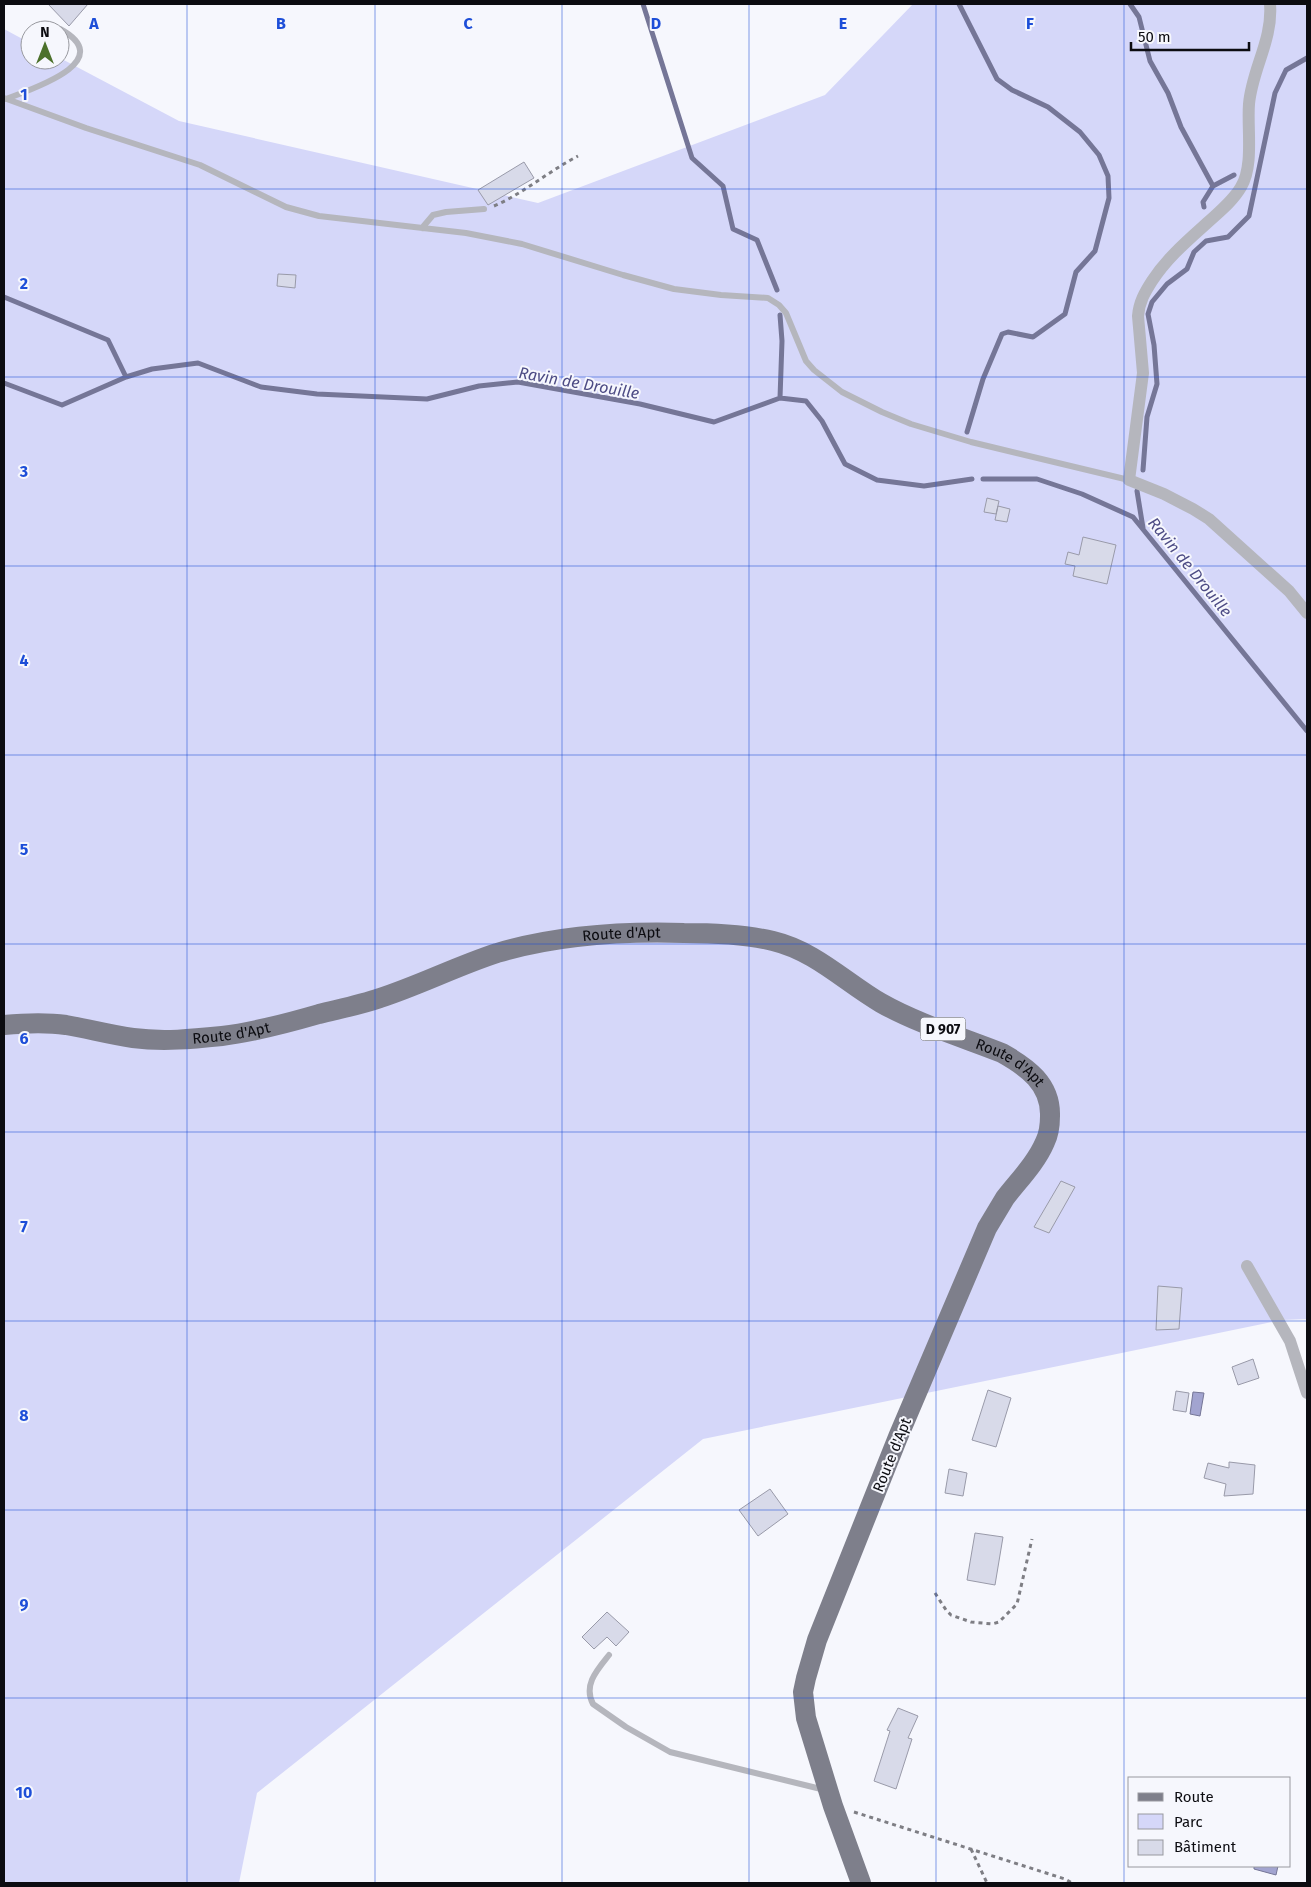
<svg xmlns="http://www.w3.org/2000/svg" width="1311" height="1887" font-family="'Fira Sans',sans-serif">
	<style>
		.green { fill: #d5d7f9 }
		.water { fill: #a2a4d0; stroke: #757697 }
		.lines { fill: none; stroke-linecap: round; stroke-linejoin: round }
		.stream { stroke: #757697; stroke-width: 5 }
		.building { fill: #d8dae9; stroke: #999aa9 }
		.path { stroke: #7e7e84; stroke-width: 3; stroke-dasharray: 4 4; stroke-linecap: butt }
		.service { stroke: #b5b6bd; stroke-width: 6 }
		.minor { stroke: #b5b6bd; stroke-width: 12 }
		.primary { stroke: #7e7f8b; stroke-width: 20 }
		.grid { fill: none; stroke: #1d4ed8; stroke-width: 1; stroke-opacity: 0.55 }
		.labels { text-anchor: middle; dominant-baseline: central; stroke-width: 4; stroke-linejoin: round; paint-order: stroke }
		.shield { fill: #f6f7fd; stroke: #525258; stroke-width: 1 }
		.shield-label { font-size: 14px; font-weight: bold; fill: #0c0c11 }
		.street-label { font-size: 15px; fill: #0c0c11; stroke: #f6f7fd }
		.water-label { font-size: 16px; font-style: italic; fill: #4d4c85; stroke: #f6f7fd }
		.grid-label { font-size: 16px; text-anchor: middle; font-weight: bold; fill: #1d4ed8; stroke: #f6f7fd; stroke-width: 4; stroke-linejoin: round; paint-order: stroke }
	</style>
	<rect width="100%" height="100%" fill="#f6f7fd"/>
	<path class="green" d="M913,4H1307V1319L1282,1320L703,1439L257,1793L239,1883H4V29L30,43V60H60V58L179,121L538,203L825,95Z"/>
	<path class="water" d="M1193,1392L1204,1393L1200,1416L1190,1414Z
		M1254,1866H1278L1276,1875L1254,1869Z"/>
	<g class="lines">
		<path class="stream" d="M643,4L692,158L723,186L733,229L757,240L777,290
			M959,4L997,79L1012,90L1048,107L1080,132L1099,155L1108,176L1109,198L1095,251L1076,272L1065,314L1033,337L1008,332L1002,334L983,379L967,432
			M1130,4L1139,17L1150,61L1168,93L1181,127L1213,186L1203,202L1204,207
			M1213,186L1234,175
			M4,297L108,340L126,377
			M780,315L782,341L780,398
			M4,383L62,405L126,377L152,369L198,363L261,387L317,394L427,399L479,386L518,382L640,404L714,422L780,398L806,401L822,421L845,464L877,480L924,486L972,479
			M1143,470L1147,417L1157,384L1154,345L1148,314L1152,302L1167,284L1187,269L1194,252L1206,241L1228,237L1249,216L1275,93L1286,70L1307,58
			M983,479H1037L1082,494L1133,517L1307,731
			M1137,491L1143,528"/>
	</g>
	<path class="building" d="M48,4H88L69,26Z
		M524,162L534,178L488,205L478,190Z
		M278,274L296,275L295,288L277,286Z
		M987,498L999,501L996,514L984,512Z
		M998,506L1010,509L1007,522L995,520Z
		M1083,537L1116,545L1107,584L1073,576L1075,566L1065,564L1068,552L1079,555Z
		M1061,1181L1075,1187L1049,1233L1034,1227Z
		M1158,1286L1182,1288L1179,1329L1156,1330Z
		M1253,1359L1259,1378L1238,1385L1232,1367Z
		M988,1390L1011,1398L996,1447L972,1440Z
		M1176,1391L1189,1393L1186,1412L1173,1410Z
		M1229,1462L1255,1465L1253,1494L1224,1496L1226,1484L1204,1478L1208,1463L1229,1468Z
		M949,1469L967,1473L963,1496L945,1493Z
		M770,1489L788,1514L758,1536L739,1510Z
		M975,1533L1003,1537L995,1585L967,1580Z
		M607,1612L629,1632L616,1646L607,1637L594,1649L582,1637Z
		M898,1708L918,1716L908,1738L912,1739L896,1789L874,1781L890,1731L887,1730Z"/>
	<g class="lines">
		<path class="path" d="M494,206C524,193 549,171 578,156
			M935,1593L946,1610L951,1615L971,1622L992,1624L999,1622L1017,1604L1032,1539
			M854,1812L1065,1879L1072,1883
			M971,1849L987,1883"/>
		<path class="service" d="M4,98L86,128L200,165L286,207L319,216L466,233L522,244L623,275L674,289L721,295L768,298L779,305L786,313L806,361L814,370L842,392L882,412L911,424L971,442L1129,480
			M6,99C32,89 119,61 60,29
			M422,228L433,215L446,212L484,209
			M609,1655C597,1670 583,1685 593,1704L626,1727L670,1752L825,1790"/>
		<path class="minor" d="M1270,4C1273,40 1252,69 1249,104C1247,128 1254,166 1241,187C1233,201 1219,212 1207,223C1187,241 1167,258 1152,281C1145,292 1139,302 1138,316L1143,373L1129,480L1164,494L1193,509L1209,519L1289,591L1307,613
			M1247,1266L1290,1341L1307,1393"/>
		<path class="primary" id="s1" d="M4,1025C24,1023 46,1022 66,1025C89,1029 111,1035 133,1038C163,1042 193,1039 222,1036C255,1032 288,1023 319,1014C339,1009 360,1005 380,998C420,985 457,966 497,953C558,935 621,931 684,933C713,933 744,934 773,941C815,951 845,982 881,1003C916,1023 964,1038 1002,1053C1027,1067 1051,1084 1050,1116C1050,1125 1049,1134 1045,1142C1036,1163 1019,1180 1005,1198C999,1208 993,1218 987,1228L898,1437L817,1640L806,1678L803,1692L806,1718L833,1806L861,1883"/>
	</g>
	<path class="grid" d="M187,4V1883M375,4V1883M562,4V1883M749,4V1883M936,4V1883M1124,4V1883M4,189H1307M4,377H1307M4,566H1307M4,755H1307M4,944H1307M4,1132H1307M4,1321H1307M4,1510H1307M4,1698H1307"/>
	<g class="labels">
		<rect class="shield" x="920.5" y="1017.5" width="45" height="23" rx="4"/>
		<g class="shield-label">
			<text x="943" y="1029">D 907</text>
		</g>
		<g class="street-label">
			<text stroke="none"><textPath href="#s1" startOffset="634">Route d'Apt</textPath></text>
			<text stroke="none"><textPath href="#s1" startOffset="229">Route d'Apt</textPath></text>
			<text stroke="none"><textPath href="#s1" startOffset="1054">Route d'Apt</textPath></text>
			<text transform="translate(892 1455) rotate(-68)">Route d'Apt</text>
		</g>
		<g class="water-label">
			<text transform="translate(579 383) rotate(10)">Ravin de Drouille</text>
			<text transform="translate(1190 567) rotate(51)">Ravin de Drouille</text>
		</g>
	</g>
	<g class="grid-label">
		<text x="94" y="29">A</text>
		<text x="281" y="29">B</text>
		<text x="468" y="29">C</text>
		<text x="656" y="29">D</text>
		<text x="843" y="29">E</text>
		<text x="1030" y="29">F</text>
		<text x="24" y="100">1</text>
		<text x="24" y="289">2</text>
		<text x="24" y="477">3</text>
		<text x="24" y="666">4</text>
		<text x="24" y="855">5</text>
		<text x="24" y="1044">6</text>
		<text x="24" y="1232">7</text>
		<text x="24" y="1421">8</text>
		<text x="24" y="1610">9</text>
		<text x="24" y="1798">10</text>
	</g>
	<rect width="1311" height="1887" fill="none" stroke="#0c0c11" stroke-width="10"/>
	<rect x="1128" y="1777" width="162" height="90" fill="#f6f7fd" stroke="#98999f"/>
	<rect x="1138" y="1793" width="25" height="8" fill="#7e7f8b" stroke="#98999f"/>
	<text x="1174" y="1802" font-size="15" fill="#0c0c11">Route</text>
	<rect x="1138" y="1814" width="25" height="15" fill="#d5d7f9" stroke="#98999f"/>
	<text x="1174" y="1827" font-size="15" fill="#0c0c11">Parc</text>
	<rect x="1138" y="1840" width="25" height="15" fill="#d8dae9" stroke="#98999f"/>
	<text x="1174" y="1852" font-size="15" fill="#0c0c11">Bâtiment</text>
	<g transform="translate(45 45)"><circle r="24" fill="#f6f7fd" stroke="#98999f"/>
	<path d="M0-4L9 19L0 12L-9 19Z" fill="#4c712b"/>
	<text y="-8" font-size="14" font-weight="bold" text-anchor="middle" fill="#0c0c11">N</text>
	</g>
	<path d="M1131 42v8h118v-8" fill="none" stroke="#0c0c11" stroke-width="2.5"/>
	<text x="1138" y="42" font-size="15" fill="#0c0c11" stroke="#f6f7fd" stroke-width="4" paint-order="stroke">50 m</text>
</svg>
